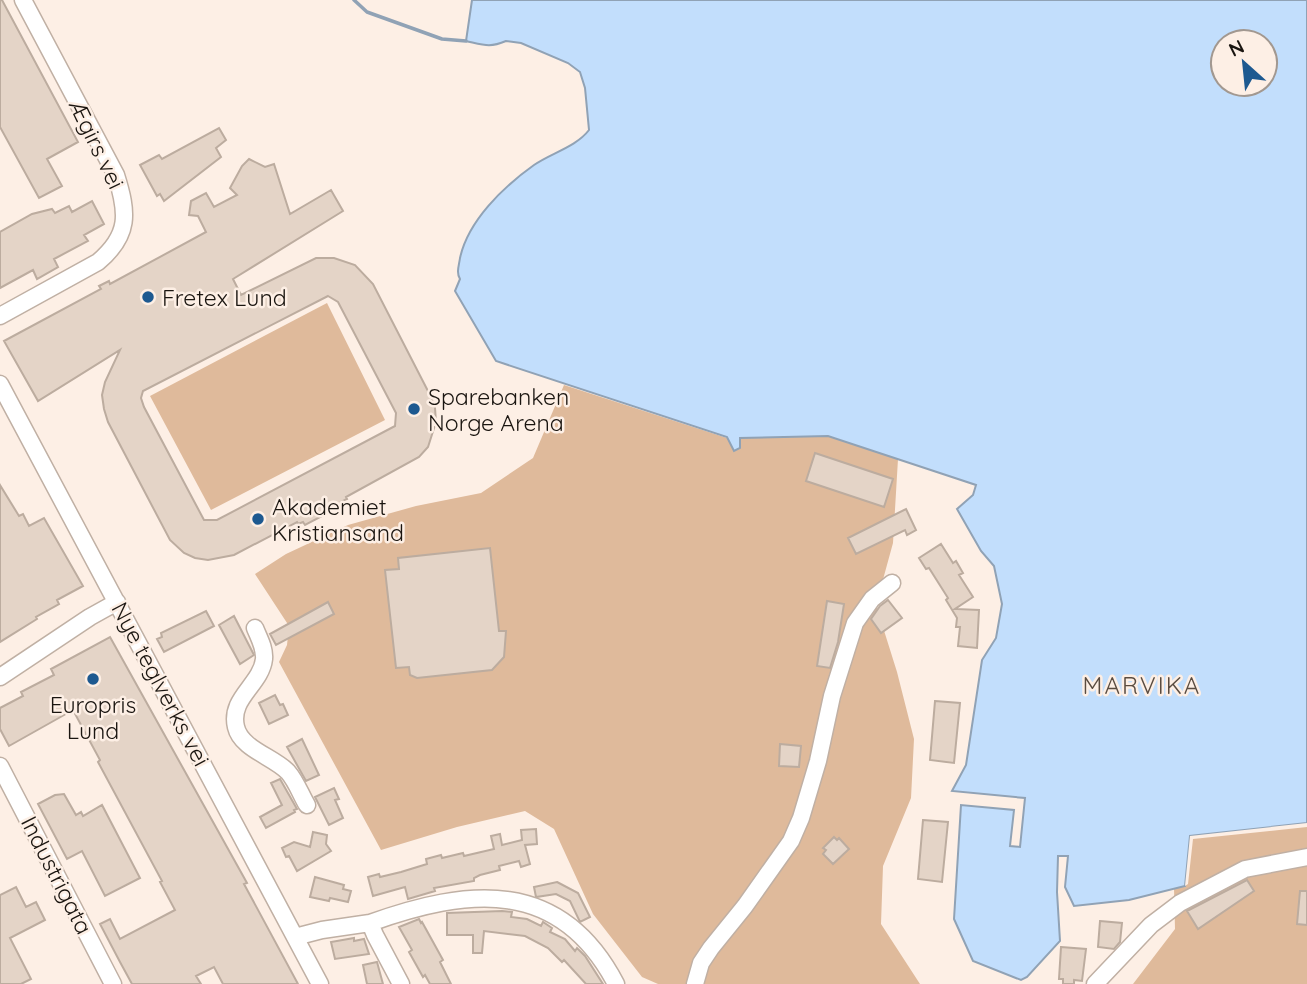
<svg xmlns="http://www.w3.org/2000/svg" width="1307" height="984" font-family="Quicksand,sans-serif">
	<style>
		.green { fill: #dfba9b }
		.water { fill: #c2defc; stroke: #90a2b5; stroke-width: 2; fill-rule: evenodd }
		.pier { fill: #fdefe5 }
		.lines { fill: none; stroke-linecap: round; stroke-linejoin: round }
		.stream { stroke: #90a2b5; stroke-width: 3.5 }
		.building { fill: #e4d4c7; stroke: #bcac9f; stroke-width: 2; fill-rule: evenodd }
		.minor-casing { stroke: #c0b0a4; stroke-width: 19 }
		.minor { stroke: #fff; stroke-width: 16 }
		.poi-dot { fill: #1d5990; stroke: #fdefe5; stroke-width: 2.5 }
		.labels { text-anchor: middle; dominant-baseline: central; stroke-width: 5; stroke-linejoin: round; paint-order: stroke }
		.street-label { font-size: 23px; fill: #1a1510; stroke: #fdefe5 }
		.poi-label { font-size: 23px; fill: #1a1510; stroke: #fdefe5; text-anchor: start }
		.neighbourhood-label { font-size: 24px; letter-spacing: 2px; fill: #5a4c41; stroke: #fdefe5 }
	</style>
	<rect width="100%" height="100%" fill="#fdefe5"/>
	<path class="green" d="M327,303L385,420L211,510L150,396Z
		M564,385L727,438L828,435L898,459L893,543L876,605L897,672L914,739L911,798L883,866L881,924L920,984H658L642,977L593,914L554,829L525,811L457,827L381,850L279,662L287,645L289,626L255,574L286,554L348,525L416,506L481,493L533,458Z
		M1307,823V984H1133L1175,929L1174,888L1185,885L1189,836Z"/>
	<path class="water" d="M472,0H1307V823L1190,836L1185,886L1129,900L1074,906L1065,887L1068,856H1058L1057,892L1060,941L1027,977L1021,980L973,961L954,919L961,805L1014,810L1010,846L1020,847L1025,798L952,791L966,765L982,660L996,638L1002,604L994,566L981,551L957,509L973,495L976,485L828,436L740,438V448L734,451L727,437L496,361L455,291L460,279C456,272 459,266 460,258C468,221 503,187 534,165C551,153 576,147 589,130L585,88L580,72L568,63L521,43L506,41C490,48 484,45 466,41ZM1223,42H1265V84H1223Z"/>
	<path class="pier" d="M1307,823V827L1193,839L1188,884L1185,886L1190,836Z"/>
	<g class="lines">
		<path class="stream" d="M354,0L367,12L442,39L466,41"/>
	</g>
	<path class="building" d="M0,0H2L78,142L47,159L62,186L39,198L0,127Z
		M219,128L226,140L216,148L221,157L164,201L160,194L157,196L140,165L159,155L162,159Z
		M249,159L265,167L274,164L290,214L331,190L343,211L233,279L241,295L316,258H334L355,265L373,284L430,395L435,408L436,422L428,447L419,457L346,497L347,499L341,502L343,505L305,525L303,522L298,524L297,522L234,555L208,560L195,558L184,553L170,540L108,422L104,409L102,395L105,382L120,350L38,401L4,341L101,289L99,286L109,281L110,284L206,232L198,216L189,215L191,201L206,193L214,207L237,195L230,188L242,166ZM328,296L338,302L396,413L395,426L217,520H204L144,407L141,398L143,391Z
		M92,201L104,224L84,235L88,241L54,259L58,267L37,279L33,270L0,288V232L32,214L52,209L55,213L69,206L72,212Z
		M815,453L893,479L884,507L806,481Z
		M0,485L19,516L23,514L29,526L44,518L83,586L57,600L59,604L36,617L37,619L0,642Z
		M906,509L916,530L907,535L905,530L856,554L848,538Z
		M941,544L953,563L956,561L963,573L959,575L973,597L955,609L979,610L977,648L958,646L960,627H956L957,618L946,600L948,598L929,568L926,569L919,558Z
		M490,548L499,631H506L504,657L492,670L417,678L410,675L409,667L396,668L385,570L399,569L398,558Z
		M888,600L902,618L881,633L871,619L880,606Z
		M827,601L844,604L838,642L830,668L817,666Z
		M328,602L334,614L276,645L270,634Z
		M206,611L214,626L164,652L157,639L162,637L161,633Z
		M234,616L254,655L240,664L219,625Z
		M110,637L247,883L244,884L298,984H223L214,967L196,976L201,984H132L120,962L100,924L110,919L120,939L175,910L160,882L162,881L98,762L100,760L73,710L9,746L0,729V708L23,696L21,692L54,675L51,669Z
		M275,695L280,705L283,704L288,715L269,724L259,703Z
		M935,701L960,703L954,763L930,760Z
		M302,739L319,775L306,781L287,747Z
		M780,744L801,746L799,767L779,766Z
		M280,779L297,809L294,810L295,812L266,828L260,817L282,805L271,783Z
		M334,788L339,799L335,800L343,818L329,825L315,797Z
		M64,794L76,815L81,812L83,816L102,805L140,878L105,896L82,851L67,859L38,804L55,795Z
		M923,820L948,822L942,882L918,879Z
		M536,829L537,844L525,845L530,864L521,867L519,861L499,866L500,870L480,875L474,878V881L434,888L435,891L408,899L405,887L373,896L368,877L379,874L380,877L401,872L427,864L426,859L441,855L442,858L463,853L464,856L494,849L491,836L500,834L502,845L522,840L521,830Z
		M313,832L327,835L326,844L331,851L297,871L289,856L286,857L282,848L294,842L310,847Z
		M834,837L837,840L839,838L849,849L833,864L823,854L826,850L823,848Z
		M315,877L344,885L343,889L351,891L348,902L330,898L329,901L310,897Z
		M1247,880L1254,891L1198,929L1187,911Z
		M557,882L578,893L590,917L580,922L570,901L556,894L536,897L534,887Z
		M16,887L26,907L36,902L45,920L10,938L31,979L21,984H0V895Z
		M1300,891H1307V925L1297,924Z
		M502,911L512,912L511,917L527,919L541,926L543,922L552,928L550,932L565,939L575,951L577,948L585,956L603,984H586L564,960L562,962L548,948L525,936L484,931L482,953H473V935H447V913Z
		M419,919L421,923L422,922L443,960L440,962L451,984H430L425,975L423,977L409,952L412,950L399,927Z
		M1100,921L1122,923L1120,942L1114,949L1098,947Z
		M354,938V941L364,939L369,954L335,959L331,942Z
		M1061,947L1086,949L1082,981L1074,980V984H1063V979H1059Z
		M377,962L383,984H367L363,965Z"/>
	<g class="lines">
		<g class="minor-casing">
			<path id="minor" d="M0,316L98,262C130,235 128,213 116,175L23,0
				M0,384L320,984
				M255,628C259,638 265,648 264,659C261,685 229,698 236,727C241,749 274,757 288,772C296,781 301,795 307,805
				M0,677L90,617L117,602
				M0,766L113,984
				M370,923C468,888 560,877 616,984
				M295,937L322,930L370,923L375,935L401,984
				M695,984L701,963L711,948L745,906L791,841L801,818L818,761L832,696L855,623L872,599L892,583
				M1095,984L1151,925L1180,903L1245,869L1307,857"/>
		</g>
		<use href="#minor" class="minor"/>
	</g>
	<g class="poi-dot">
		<circle cx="148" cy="297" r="7"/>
		<circle cx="414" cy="409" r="7"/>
		<circle cx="258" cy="519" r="7"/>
		<circle cx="93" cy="679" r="7"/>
	</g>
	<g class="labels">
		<g class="street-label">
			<text transform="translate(97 144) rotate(64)">Ægirs vei</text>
			<text transform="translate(161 684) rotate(62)">Nye teglverks vei</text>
			<text transform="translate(57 875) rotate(63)">Industrigata</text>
		</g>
		<g class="poi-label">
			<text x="162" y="297">Fretex Lund</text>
			<text x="428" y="396">Sparebanken<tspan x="428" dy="26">Norge Arena</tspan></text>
			<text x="272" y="506">Akademiet<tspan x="272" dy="26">Kristiansand</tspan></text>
			<text x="93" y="704" text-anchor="middle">Europris<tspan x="93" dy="26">Lund</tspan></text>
		</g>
		<g class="neighbourhood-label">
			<text x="1142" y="685">MARVIKA</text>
		</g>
	</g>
	<g transform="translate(1244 63) rotate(333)"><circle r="33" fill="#fdefe5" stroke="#a29890" stroke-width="2"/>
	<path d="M0-5L12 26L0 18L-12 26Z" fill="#1d5990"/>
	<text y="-10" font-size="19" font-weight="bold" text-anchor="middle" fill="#1a1510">N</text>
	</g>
</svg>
